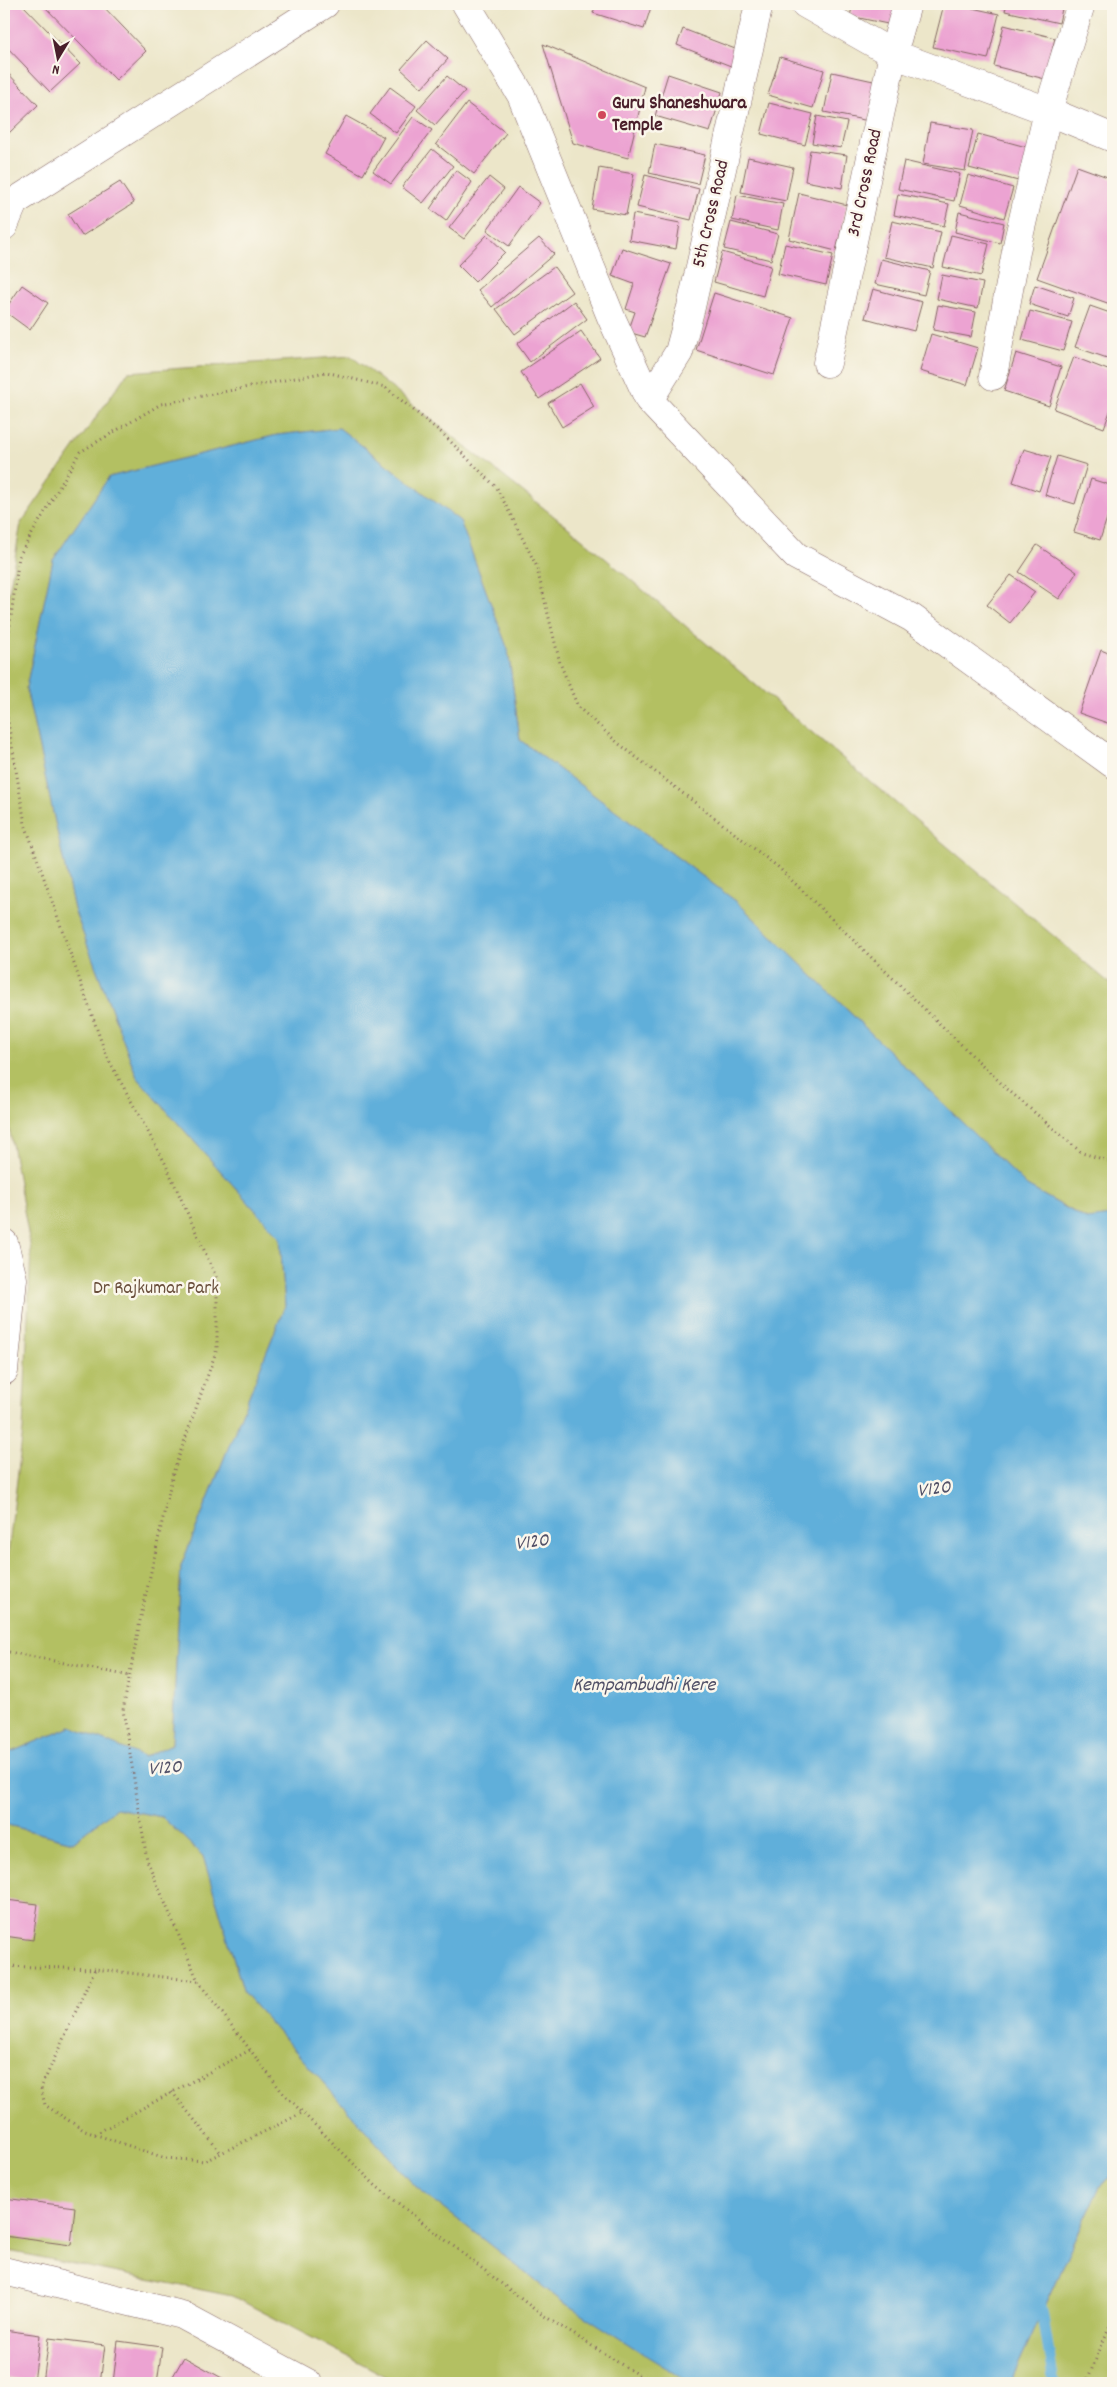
<svg xmlns="http://www.w3.org/2000/svg" width="1117" height="2387" font-family="Dekko,sans-serif">
	<style>
		.green { fill: #b3c062; stroke: #7e7046 }
		.water { fill: #60afda; stroke: #556782 }
		.lines { fill: none; stroke-linecap: round; stroke-linejoin: round }
		.stream { stroke: #60afda; stroke-width: 11 }
		.building { fill: #eca3d2 }
		.minor-casing { stroke: #836562; stroke-width: 29 }
		.path { stroke: #836562; stroke-width: 3; stroke-dasharray: 1 4; stroke-linecap: butt }
		.minor { stroke: #fff; stroke-width: 28 }
		.poi-dot { fill: #d1495b; stroke: #fbf7ec; stroke-width: 2 }
		.labels { text-anchor: middle; dominant-baseline: central; stroke-width: 5; stroke-linejoin: round; paint-order: stroke }
		.poi-label { font-size: 19px; font-weight: bold; fill: #4a1f2b; stroke: #fbf7ec; text-anchor: start }
		.street-label { font-size: 19px; fill: #4a1f2b; stroke: #fbf7ec }
		.park-label { font-size: 19px; fill: #6a4f3c; stroke: #fbf7ec }
		.water-label { font-size: 20px; font-style: italic; fill: #525168; stroke: #fbf7ec }
	</style>
	<rect width="100%" height="100%" fill="#fbf7ec"/>
	<filter id="ink" filterUnits="userSpaceOnUse"><feTurbulence type="fractalNoise" baseFrequency=".02" numOctaves="2"/><feDisplacementMap in="SourceGraphic" scale="10" xChannelSelector="R" yChannelSelector="G"/><feConvolveMatrix kernelMatrix="1 2 1 2 8 2 1 2 1" color-interpolation-filters="sRGB"/></filter>
	<filter id="wash" filterUnits="userSpaceOnUse"><feTurbulence type="fractalNoise" baseFrequency=".0096" numOctaves="4" result="noise"/><feDisplacementMap in="SourceGraphic" scale="20" xChannelSelector="R" yChannelSelector="G"/><feGaussianBlur stdDeviation="1.12" result="paint"/><feColorMatrix in="noise" values="0 0 0 0 0 0 0 0 0 0 0 0 0 0 0 0 0 1.4 0 .05"/><feComposite in="paint" operator="in"/></filter>
	<g filter="url(#wash)">
		<rect width="100%" height="100%" fill="#ece6c9"/>
		<path class="green" d="M351,356L574,532L1113,986V1216L1087,1219L1027,1186L737,902L520,740L508,650L460,521L339,428L277,435L109,477L53,560L26,688L74,909L137,1077L280,1238L285,1306L181,1566L172,1744L144,1757L71,1727L4,1755V1588L23,1430L31,1250L4,1099V621L21,523L128,372Z
			M116,1808L162,1817L203,1856L244,1993L414,2185L560,2300L691,2383H399L232,2296L4,2250V1824L73,1842Z
			M1113,2175V2383H1010L1100,2186Z"/>
		<path class="water" d="M339,428L460,521L508,650L520,740L737,902L1027,1186L1086,1219L1113,1216V2175L1100,2186L1010,2383H691L650,2358L560,2300L414,2185L244,1993L203,1856L162,1817L116,1808L73,1842L4,1824V1755L71,1727L144,1757L172,1744L181,1566L285,1306L280,1238L137,1077L74,909L26,688L53,560L109,477L277,435Z"/>
		<g class="lines">
			<path class="stream" d="M1040,2299L1054,2383"/>
		</g>
		<g id="blocks">
			<path class="building" d="M4,4H22L80,64L50,92L4,44Z
				M42,4H101L146,51L116,80Z
				M596,4H652L644,29L593,13Z
				M853,4H901L897,26L850,16Z
				M944,4H954L999,14L988,59L933,47Z
				M1007,4H1063L1059,23L1005,11Z
				M1004,25L1055,38L1045,79L994,66Z
				M683,29L743,52L736,68L677,45Z
				M427,40L448,59L422,88L401,69Z
				M543,44L645,87L628,158L573,143Z
				M780,57L824,70L813,108L768,95Z
				M4,69L38,105L9,133L4,128Z
				M832,72L878,82L869,121L824,112Z
				M668,74L722,92L710,132L655,116Z
				M447,76L465,91L435,125L417,110Z
				M390,87L416,106L396,133L370,114Z
				M467,103L506,133L474,174L436,144Z
				M769,103L813,114L805,145L761,134Z
				M346,116L384,137L363,175L325,154Z
				M817,116L847,122L841,148L812,143Z
				M413,117L432,130L391,184L373,171Z
				M930,123L973,130L965,171L923,164Z
				M978,134L1030,148L1022,182L969,168Z
				M655,144L705,155L698,184L649,173Z
				M432,149L453,166L423,203L402,187Z
				M810,150L847,155L842,188L805,181Z
				M748,157L793,167L786,201L741,192Z
				M904,161L960,174L954,201L898,189Z
				M1077,166L1113,179V305L1037,278Z
				M599,168L634,174L626,215L592,209Z
				M456,170L472,182L446,221L430,209Z
				M645,175L699,189L691,220L637,207Z
				M968,175L1013,188L1004,218L960,205Z
				M489,177L504,189L464,239L449,228Z
				M120,182L134,203L82,236L68,214Z
				M518,187L540,203L509,246L487,230Z
				M799,193L847,205L836,251L789,239Z
				M898,194L949,204L944,226L894,215Z
				M737,195L783,204L778,230L732,220Z
				M959,212L1004,223L1000,243L955,232Z
				M633,214L680,223L676,249L629,240Z
				M892,221L941,232L933,268L884,257Z
				M731,222L778,234L771,260L724,249Z
				M487,235L505,252L475,282L458,265Z
				M951,235L989,244L981,276L943,267Z
				M539,238L554,254L492,307L478,290Z
				M785,244L833,255L826,285L778,274Z
				M622,248L671,264L645,337L628,332L635,312L626,309L634,284L612,276Z
				M722,252L771,266L763,296L714,282Z
				M881,259L930,271L924,295L875,284Z
				M554,267L572,292L515,334L496,309Z
				M942,275L983,283L978,308L937,299Z
				M22,285L48,303L30,330L4,311Z
				M1035,285L1074,298L1068,317L1029,304Z
				M873,289L922,302L914,331L865,318Z
				M714,293L793,318L774,375L696,350Z
				M574,301L587,319L530,362L517,344Z
				M938,305L976,312L971,337L933,330Z
				M1090,306L1113,314V360L1075,347Z
				M1030,311L1072,322L1063,351L1022,340Z
				M581,331L600,358L539,399L521,372Z
				M931,334L978,348L967,385L920,371Z
				M1016,353L1061,367L1049,406L1004,391Z
				M1074,357L1113,372V403L1104,428L1054,409Z
				M580,383L594,407L562,427L548,403Z
				M1024,449L1051,457L1039,491L1013,482Z
				M1057,456L1087,465L1075,504L1045,495Z
				M1091,479L1113,486V499L1100,540L1074,532Z
				M1037,545L1077,572L1059,599L1019,572Z
				M1011,575L1035,592L1010,623L987,605Z
				M1101,650L1113,655V725L1079,713Z
				M6,1900L38,1904L33,1940L4,1936Z
				M4,2198L75,2207L71,2245L4,2236Z
				M4,2330L40,2335L34,2382L4,2378Z
				M49,2338L105,2345L100,2383H43Z
				M118,2341L162,2347L157,2383H113Z
				M184,2357L231,2383H169Z"/>
		</g>
	</g>
	<g filter="url(#ink)">
		<use href="#blocks" fill-opacity="0" stroke="#836562" stroke-width="1"/>
		<g class="lines">
			<g class="minor-casing">
				<path id="minor" d="M466,4L521,95L611,317L649,400
					M759,4L691,307L679,352L649,400L796,556L912,618L1113,764
					M805,4L893,54L1048,111L1113,138
					M4,226L14,202L325,4
					M827,363L893,54L907,4
					M993,376L1018,241L1048,111L1081,4
					M4,1243L13,1279L4,1371
					M4,2271L182,2315L308,2383"/>
			</g>
			<path class="path" d="M4,670L19,556L80,452L161,404L326,372L385,387L443,434L497,488L536,565L560,663L578,707L618,743L778,867L1007,1089L1082,1153L1113,1162
				M4,698L25,824L106,1055L165,1163L217,1279V1349L173,1473L140,1621L123,1710L147,1860L198,1981L282,2092L376,2186L538,2312L651,2383
				M4,1651L130,1676
				M4,1966L95,1969
				M198,1981L95,1969L41,2088L45,2105L85,2131L165,2158L205,2161L302,2113
				M172,2092L221,2153
				M95,2134L250,2050
				M1086,2383L1113,2318"/>
			<use href="#minor" class="minor"/>
		</g>
	</g>
	<circle class="poi-dot" cx="602" cy="115" r="5"/>
	<g class="labels">
		<g class="poi-label">
			<text x="612" y="104">Guru Shaneshwara<tspan x="612" dy="22">Temple</tspan></text>
		</g>
		<g class="street-label">
			<text transform="translate(866 183) rotate(-78)">3rd Cross Road</text>
			<text transform="translate(712 214) rotate(-77)">5th Cross Road</text>
		</g>
		<g class="park-label">
			<text x="156" y="1289">Dr Rajkumar Park</text>
		</g>
		<g class="water-label">
			<text transform="translate(934 1490) rotate(-8)">V120</text>
			<text transform="translate(532 1543) rotate(-8)">V120</text>
			<text x="644" y="1686">Kempambudhi Kere</text>
			<text transform="translate(165 1769) rotate(-5)">V120</text>
		</g>
	</g>
	<rect width="1117" height="2387" fill="none" stroke="#fbf7ec" stroke-width="20"/>
	<g transform="translate(58 58) rotate(190)" stroke="#fbf7ec" stroke-width="4" paint-order="stroke">
	<path d="M0-4L9 19L0 12L-9 19Z" fill="#4a1f2b"/>
	<text y="-8" font-size="14" font-weight="bold" text-anchor="middle" fill="#4a1f2b">N</text>
	</g>
</svg>
